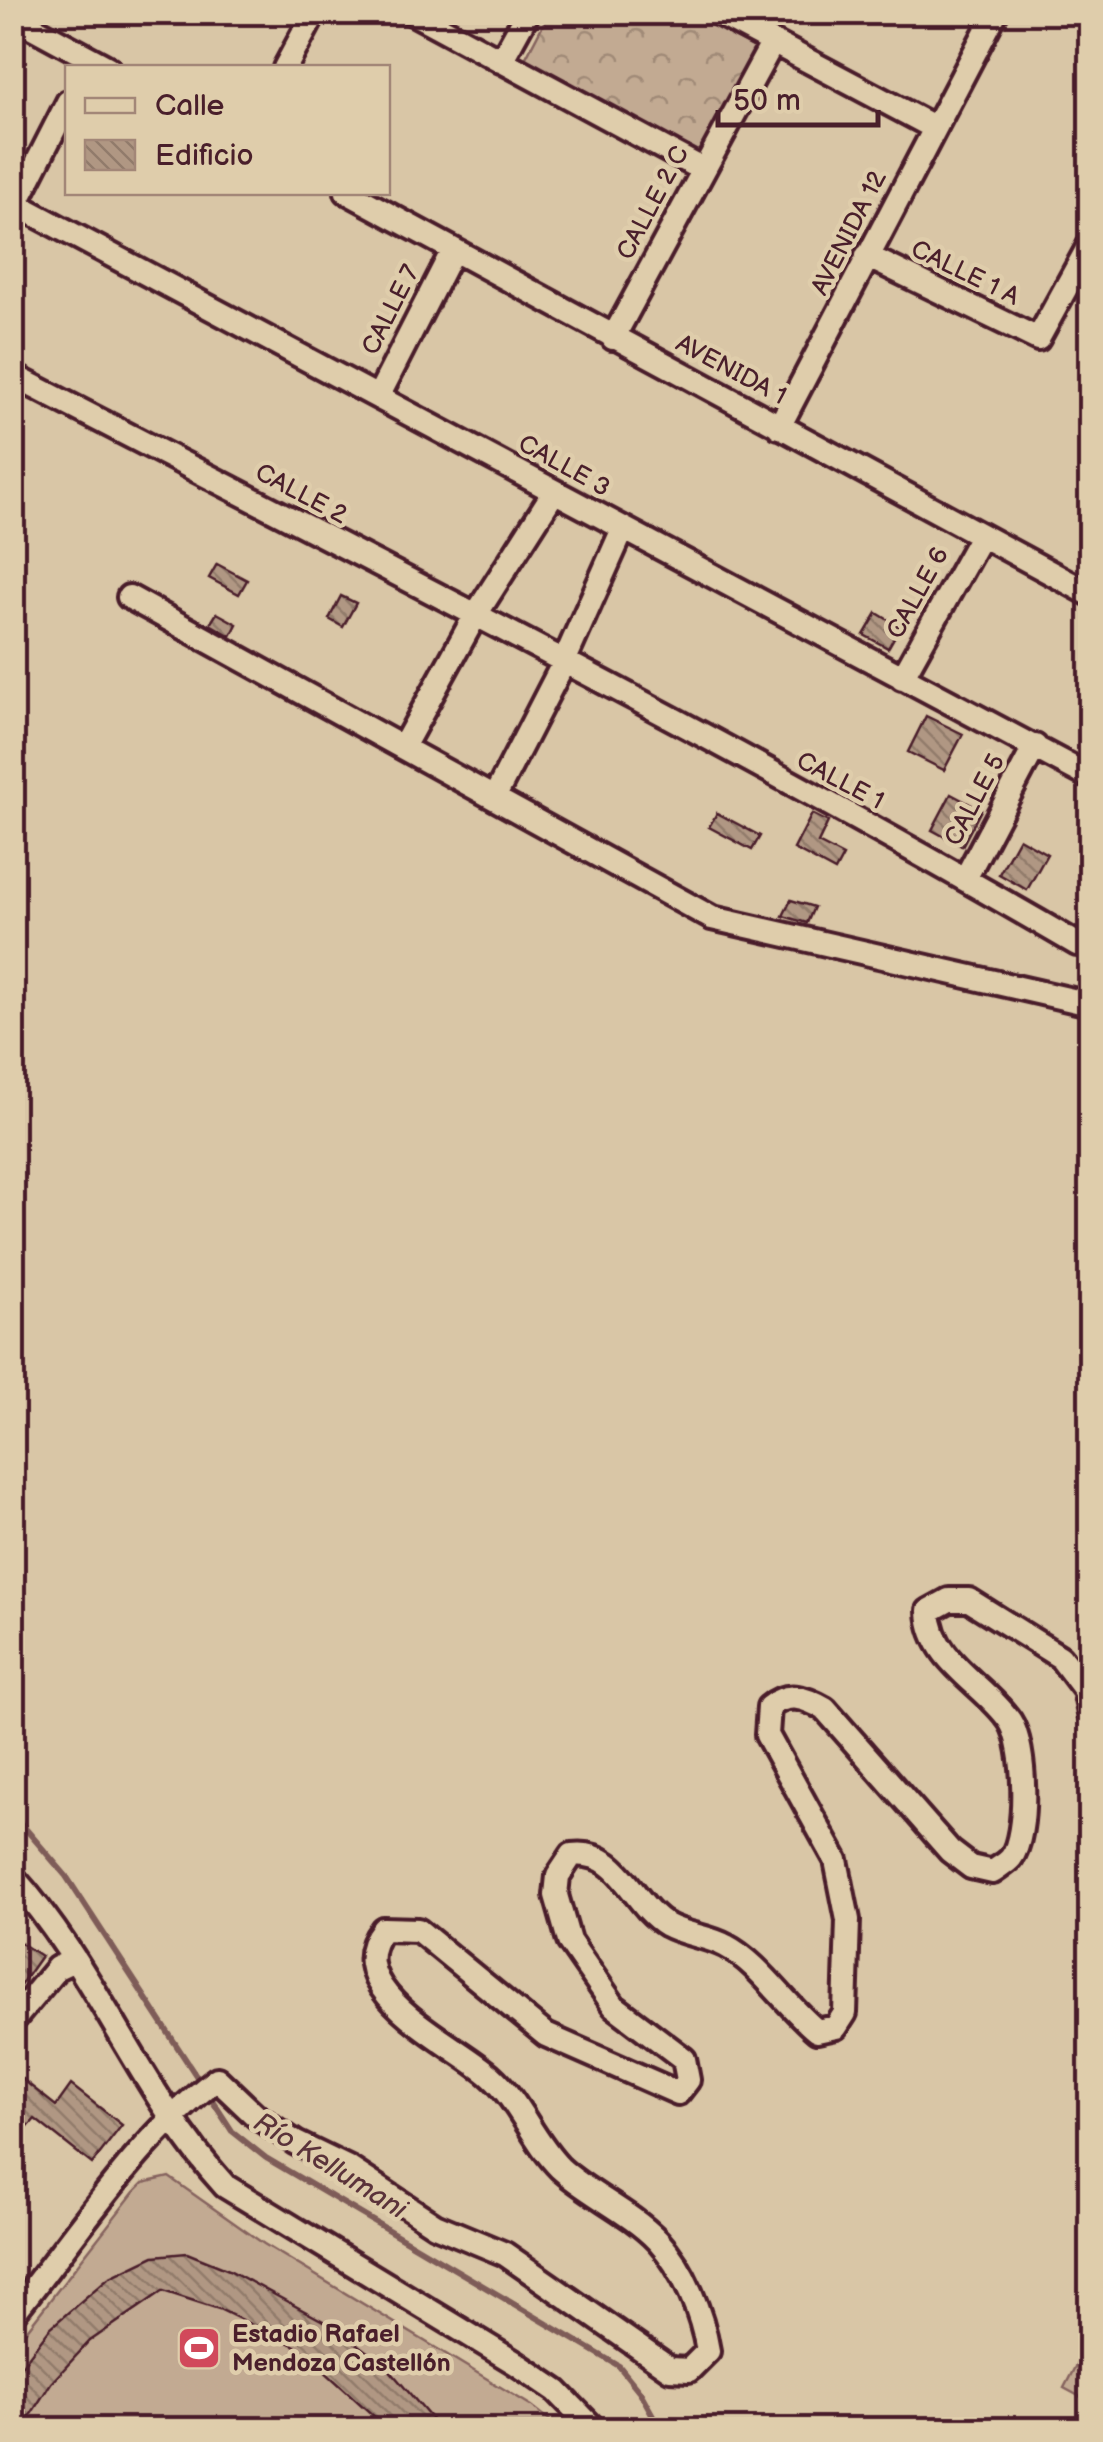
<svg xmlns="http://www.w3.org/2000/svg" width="1103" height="2442" font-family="'Balsamiq Sans',sans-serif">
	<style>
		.grass { fill: #c2aa92; stroke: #86645e; stroke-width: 2.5 }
		.forest { fill: url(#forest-crowns); stroke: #86645e; stroke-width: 2.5 }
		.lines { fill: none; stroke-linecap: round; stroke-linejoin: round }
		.stream { stroke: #7e5c58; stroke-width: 6 }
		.building { fill: url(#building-back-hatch); stroke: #4a1f2b; stroke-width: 2.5 }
		.minor-casing { stroke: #4a1f2b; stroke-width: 30 }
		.minor { stroke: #dfcdab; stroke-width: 22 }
		.labels { text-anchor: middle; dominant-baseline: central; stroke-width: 9; stroke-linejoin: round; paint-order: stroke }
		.street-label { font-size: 25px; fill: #4a1f2b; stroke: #dfcdab }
		.poi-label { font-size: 25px; font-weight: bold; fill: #4a1f2b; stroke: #dfcdab; text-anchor: start }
		.water-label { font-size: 28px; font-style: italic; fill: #5b333a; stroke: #dfcdab }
	</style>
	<defs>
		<pattern id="forest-crowns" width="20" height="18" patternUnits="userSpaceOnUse" patternTransform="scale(2.5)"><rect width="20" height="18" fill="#c2aa92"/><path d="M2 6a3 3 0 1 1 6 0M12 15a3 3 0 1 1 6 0" fill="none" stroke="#a08a77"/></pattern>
		<pattern id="building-back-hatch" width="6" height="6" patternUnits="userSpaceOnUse" patternTransform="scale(2.5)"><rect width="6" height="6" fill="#b09783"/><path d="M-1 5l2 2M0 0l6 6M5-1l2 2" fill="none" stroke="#917b6b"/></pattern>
	</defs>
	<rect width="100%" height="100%" fill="#d9c6a6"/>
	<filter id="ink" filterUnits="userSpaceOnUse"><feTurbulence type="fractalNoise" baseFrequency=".01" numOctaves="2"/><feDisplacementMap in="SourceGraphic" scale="20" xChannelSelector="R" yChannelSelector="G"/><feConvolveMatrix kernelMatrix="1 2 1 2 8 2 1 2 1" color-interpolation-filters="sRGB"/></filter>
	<g filter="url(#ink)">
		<path class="grass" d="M169,2177L264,2244L532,2406L561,2429H13L12,2349L134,2192L143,2183Z
			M1090,2338V2402L1064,2388Z"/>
		<path class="forest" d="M549,13H687L757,49L702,155L523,63Z"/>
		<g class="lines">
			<path class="stream" d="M12,1813L66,1876L201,2083
				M208,2094L232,2131L266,2158L619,2366L640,2392L661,2430"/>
		</g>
		<path class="building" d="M217,564L247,580L239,594L209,578Z
			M341,596L356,603L343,627L329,619Z
			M217,613L237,624L231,636L210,624Z
			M877,613L900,627L888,648L864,635Z
			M926,716L963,734L944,770L908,752Z
			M951,794L981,810L962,846L932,830Z
			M717,813L760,836L752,850L709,827Z
			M812,814L828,822L818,843L843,856L835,871L794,849Z
			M1019,838L1047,854L1027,890L999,874Z
			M791,900L814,907L807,923L783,916Z
			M12,1937L41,1956L12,1997Z
			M12,2071L56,2106L71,2085L122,2125L92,2164L35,2119L29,2126L12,2112Z
			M187,2253L229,2270L336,2328L387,2367L441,2430H389L299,2348L219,2309L163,2291L90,2341L51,2383L21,2430H12V2378L50,2328L108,2278L154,2256Z"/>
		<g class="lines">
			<g class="minor-casing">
				<path id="minor" d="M411,12L702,169
					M716,12L935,128
					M12,16L108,68
					M501,61L528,12
					M285,68L315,12
					M347,192L1090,594
					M12,202L1090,777
					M12,212L68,102
					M867,256L1038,339L1090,244
					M613,338L773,42
					M12,375C369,560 730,741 1077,944L1090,943
					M379,395L453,250
					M779,427L996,12
					M129,597L712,918L1090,1004
					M902,678L981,536
					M403,747L475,616L554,492
					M494,798L563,664L623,529
					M965,879L1035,746
					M12,1876C97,1970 140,2093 225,2186L514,2362L557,2391L595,2430
					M12,2022L57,1968L74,1960
					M12,2315C75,2237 138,2138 217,2079L256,2116L296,2143L350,2169L435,2225L505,2254L670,2369L689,2370L708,2351C702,2314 684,2269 658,2241C629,2211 588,2194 560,2168C533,2141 519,2101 491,2076C456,2044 334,1990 383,1929L418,1930L546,2035L678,2093L688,2080L684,2059L614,2006L569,1941L556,1895L558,1876L572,1855C621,1849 630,1903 667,1925C685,1935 708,1936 726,1946C759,1963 786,2006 817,2031L836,2027L845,2013L848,1920L836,1860L767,1735L769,1707C788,1691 806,1698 825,1709L950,1851L971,1867L993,1872C998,1868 1007,1863 1011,1858C1029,1835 1026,1745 1010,1721C984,1683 931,1662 929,1611L949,1600H969L1060,1657L1085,1690L1090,1714"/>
			</g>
			<use href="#minor" class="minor"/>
		</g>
	</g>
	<defs>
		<g id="stadium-square" transform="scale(2.25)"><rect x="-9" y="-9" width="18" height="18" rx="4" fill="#d1495b" stroke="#dfcdab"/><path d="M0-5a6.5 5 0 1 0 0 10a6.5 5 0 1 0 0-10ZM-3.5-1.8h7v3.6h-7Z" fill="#fff"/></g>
	</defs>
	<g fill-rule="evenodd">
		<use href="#stadium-square" x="199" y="2348"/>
	</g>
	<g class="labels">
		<g class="street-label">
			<text transform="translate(653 203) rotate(-62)">CALLE 2 C</text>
			<text transform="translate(849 233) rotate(-63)">AVENIDA 12</text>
			<text transform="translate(965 273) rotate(26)">CALLE 1 A</text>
			<text transform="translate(391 310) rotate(-63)">CALLE 7</text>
			<text transform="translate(731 370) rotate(28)">AVENIDA 1</text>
			<text transform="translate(564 466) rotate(29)">CALLE 3</text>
			<text transform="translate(301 494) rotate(28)">CALLE 2</text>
			<text transform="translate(918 593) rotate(-61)">CALLE 6</text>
			<text transform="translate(840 781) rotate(28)">CALLE 1</text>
			<text transform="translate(975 800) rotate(-62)">CALLE 5</text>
		</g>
		<g class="poi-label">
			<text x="232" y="2334">Estadio Rafael<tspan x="232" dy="29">Mendoza Castellón</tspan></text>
		</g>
		<g class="water-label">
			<text transform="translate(330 2166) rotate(32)">Río Kellumani</text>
		</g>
	</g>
	<rect width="1103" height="2442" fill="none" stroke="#dfcdab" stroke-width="50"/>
	<rect x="25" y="25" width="1053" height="2392" fill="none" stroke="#4a1f2b" stroke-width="4" filter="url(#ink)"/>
	<rect x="65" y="65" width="325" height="130" fill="#dfcdab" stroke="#a38778" stroke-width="2.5"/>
	<rect x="85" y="98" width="50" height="15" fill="#dfcdab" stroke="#a38778" stroke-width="2.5"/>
	<text x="155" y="115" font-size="30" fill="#4a1f2b">Calle</text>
	<rect x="85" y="140" width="50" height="30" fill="url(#building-back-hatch)" stroke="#a38778" stroke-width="2.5"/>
	<text x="155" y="165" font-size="30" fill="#4a1f2b">Edificio</text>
	<path d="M718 110v15h160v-15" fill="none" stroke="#4a1f2b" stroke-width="5"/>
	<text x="733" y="110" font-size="30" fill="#4a1f2b" stroke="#dfcdab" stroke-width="8" paint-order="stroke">50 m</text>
</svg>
